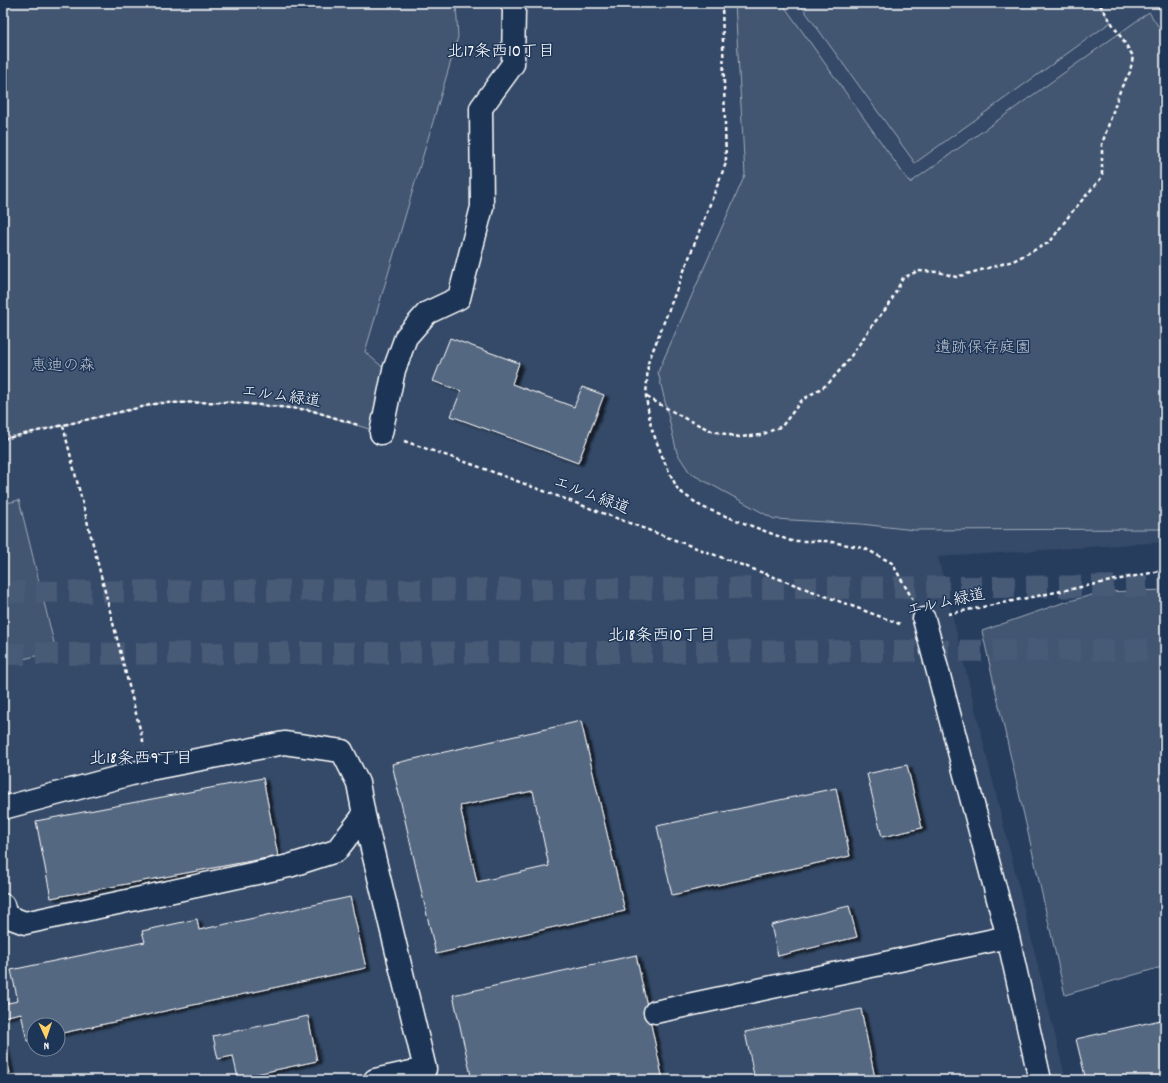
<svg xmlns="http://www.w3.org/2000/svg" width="1168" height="1083" font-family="Dekko,'Klee One',sans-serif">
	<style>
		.built { fill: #344a68; fill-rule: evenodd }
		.green { fill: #425672; stroke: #a0aab8 }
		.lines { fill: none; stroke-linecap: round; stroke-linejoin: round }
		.stream { stroke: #a4aebb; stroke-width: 8 }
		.building { fill: #556781; stroke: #fff; fill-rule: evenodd; filter: url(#shadow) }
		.minor-tunnel { stroke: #475a76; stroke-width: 22; stroke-dasharray: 22 11; stroke-linecap: butt }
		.minor-casing { stroke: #fff; stroke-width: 25 }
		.path { stroke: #fff; stroke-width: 2.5; stroke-dasharray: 4 3; stroke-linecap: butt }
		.minor { stroke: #1d3557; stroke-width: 22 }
		.labels { text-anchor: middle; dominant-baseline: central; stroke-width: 3; stroke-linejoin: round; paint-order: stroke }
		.park-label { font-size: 16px; fill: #bdc4ce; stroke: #1d3557 }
		.street-label { font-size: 16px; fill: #fff; stroke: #1d3557 }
		.neighbourhood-label { font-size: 17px; fill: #fff; stroke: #1d3557 }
	</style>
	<defs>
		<filter id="shadow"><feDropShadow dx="4.5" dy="2.5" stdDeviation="1" flood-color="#0009"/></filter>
	</defs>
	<rect width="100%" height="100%" fill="#263d5e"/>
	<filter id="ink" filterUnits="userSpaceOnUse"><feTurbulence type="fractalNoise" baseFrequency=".025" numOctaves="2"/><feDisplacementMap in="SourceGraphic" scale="8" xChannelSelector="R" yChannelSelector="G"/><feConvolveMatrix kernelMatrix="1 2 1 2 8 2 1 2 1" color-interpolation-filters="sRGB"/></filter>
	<g filter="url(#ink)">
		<path class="built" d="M3,3H1165V542L938,557L1066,1080H3ZM34,1025H58V1049H34Z"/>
		<path class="green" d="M3,3H456L458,37L365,352L393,376L381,433L310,410L229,402L159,403L3,439Z
			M735,3H782L910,183L1149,12L1165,37V529L914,530L861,524L774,519L690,473L677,453L658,372L745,175Z
			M799,3H1097L1111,22L915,163Z
			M19,500L56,651L3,664V504Z
			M1165,590V966L1065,995L982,631L1062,603L1103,592Z"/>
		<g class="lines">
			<path class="stream" d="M1159,3L1165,11"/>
		</g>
		<path class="building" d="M450,338L519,363L512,384L574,407L582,387L604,395L578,463L451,416L461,391L433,381Z
			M581,721L625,911L436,954L392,764ZM533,791L549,866L477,882L460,806Z
			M907,765L922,828L882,837L867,774Z
			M263,778L278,856L51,898L36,821Z
			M836,788L850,856L672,895L657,826Z
			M350,897L366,968L58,1034V1025H34V1040L27,1041L21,1013L3,1017V1004L18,1001L11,970L145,942L142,931L197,919L199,930Z
			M849,906L857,937L778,956L771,925Z
			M636,955L663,1080H472L453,995Z
			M861,1009L875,1078L865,1080H755L745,1032Z
			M308,1016L317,1061L238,1078L233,1056L218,1059L213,1036Z
			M1165,1019L1164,1070L1159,1080H1086L1076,1039Z
			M3,1041L10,1073L3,1074Z"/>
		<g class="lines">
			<path class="minor-tunnel" d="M3,592L1165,586
				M3,654L1165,650"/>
			<g class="minor-casing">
				<path id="minor" d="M381,433L394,370L406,337L427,313L459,298L482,207L481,108L513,64L514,9L512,3
					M3,808L150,769L284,743L342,751L358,783L364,815L336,851L289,866L25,923L6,916L3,905
					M364,815L425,1069L375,1080
					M1008,937L1040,1080
					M655,1012L1008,937L924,619"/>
			</g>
			<path class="path" d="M722,3L726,163L648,363L646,397L651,427L664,461L678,490L702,507L791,541H826L864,548L892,563L913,600
				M647,397L686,419L712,431L739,437L761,435L782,426L802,400L828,384L846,363L874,323L889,305L903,278L918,271L939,272L956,277L1013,261L1050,242L1071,213L1102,177V144L1121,88L1130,72L1133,56L1099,3
				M63,426L144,745
				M3,439L159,403L229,402L310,410L358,425
				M404,441L474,465L900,624
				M948,614L1165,570"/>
			<use href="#minor" class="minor"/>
		</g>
	</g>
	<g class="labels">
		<g class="park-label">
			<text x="983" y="348">遺跡保存庭園</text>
			<text x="63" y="366">恵迪の森</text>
		</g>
		<g class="street-label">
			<text transform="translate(281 397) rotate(8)">エルム緑道</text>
			<text transform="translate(591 496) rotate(21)">エルム緑道</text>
			<text transform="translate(946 603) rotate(-12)">エルム緑道</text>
		</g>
		<g class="neighbourhood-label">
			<text x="501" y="53">北17条西10丁目</text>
			<text x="662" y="637">北18条西10丁目</text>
			<text x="141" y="760">北18条西9丁目</text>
		</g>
	</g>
	<rect width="1168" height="1083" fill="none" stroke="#1d3557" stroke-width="16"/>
	<rect x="8" y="8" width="1152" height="1067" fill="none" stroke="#fff" stroke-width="1.5" filter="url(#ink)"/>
	<g transform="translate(46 1037) rotate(177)"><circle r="19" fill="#1d3557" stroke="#77869a"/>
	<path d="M0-3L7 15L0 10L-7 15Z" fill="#ffd166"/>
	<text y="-6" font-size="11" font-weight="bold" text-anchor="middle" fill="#ffffff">N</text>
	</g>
</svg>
